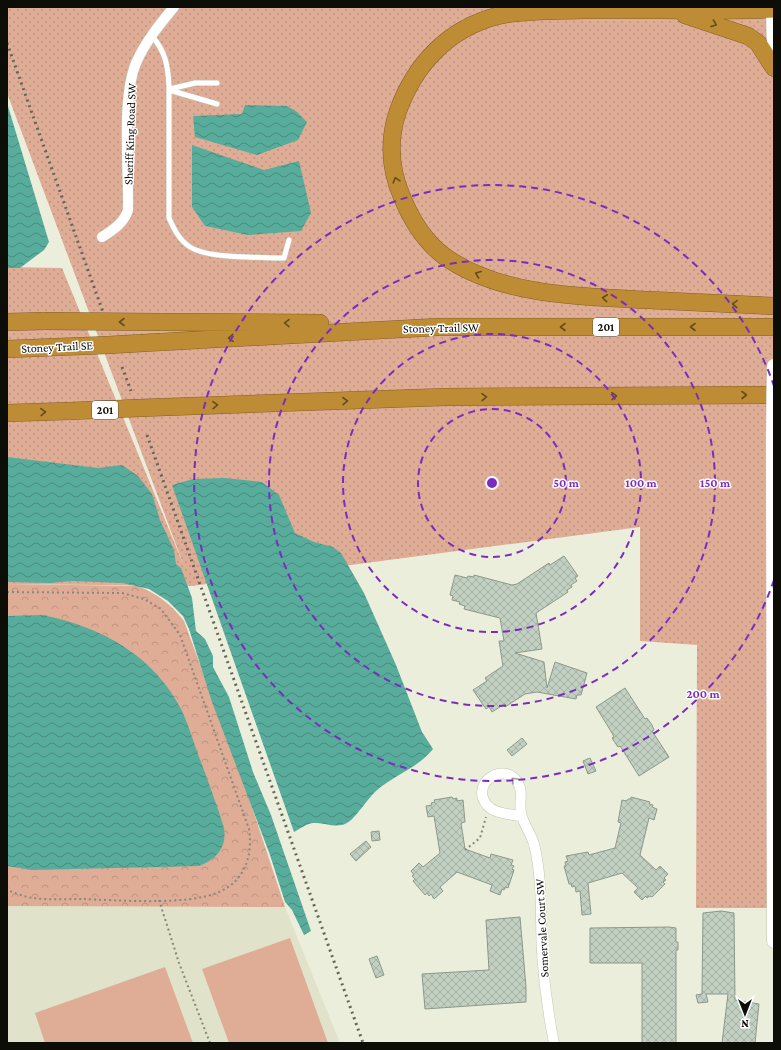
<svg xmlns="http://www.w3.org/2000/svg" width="781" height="1050" font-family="'Crimson Pro',serif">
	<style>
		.built { fill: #e0e2c9 }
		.grass { fill: url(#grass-dots) }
		.park { fill: url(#park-crowns) }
		.pitch { fill: #dfac96 }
		.water { fill: url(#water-waves) }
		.building { fill: url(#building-cross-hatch); stroke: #8b988b }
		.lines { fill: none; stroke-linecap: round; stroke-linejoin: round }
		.lane-casing { stroke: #c4c6b5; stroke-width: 6 }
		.street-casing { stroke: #c4c6b5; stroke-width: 11 }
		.secondary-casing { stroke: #c4c6b5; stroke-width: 15 }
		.highway-casing { stroke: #806025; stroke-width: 18 }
		.path { stroke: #86887b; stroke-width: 2; stroke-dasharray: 2 3; stroke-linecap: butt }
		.lane { stroke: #fff; stroke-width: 5 }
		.street { stroke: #fff; stroke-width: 10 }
		.secondary { stroke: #fff; stroke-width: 14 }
		.highway { stroke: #be8c35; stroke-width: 17 }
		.rail { stroke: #63655a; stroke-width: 3; stroke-dasharray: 2 4; stroke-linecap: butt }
		.secondary-bridge-casing { stroke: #c4c6b5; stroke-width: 15; stroke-linecap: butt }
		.highway-bridge-casing { stroke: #806025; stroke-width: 18; stroke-linecap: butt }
		.secondary-bridge { stroke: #fff; stroke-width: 14 }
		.highway-bridge { stroke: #be8c35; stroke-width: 17 }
		.oneway { stroke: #654c1e }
		.oneway2 { stroke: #9e9e9c }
		.ring { fill: none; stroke: #7b2cbf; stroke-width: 2; stroke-dasharray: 7 5 }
		.labels { text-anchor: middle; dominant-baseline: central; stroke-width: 3; stroke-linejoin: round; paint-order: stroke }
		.shield { fill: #fff; stroke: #555651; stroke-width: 1 }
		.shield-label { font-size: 11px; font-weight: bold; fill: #0c0d07 }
		.street-label { font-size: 12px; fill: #0c0d07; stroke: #fff }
		.centre { fill: #7b2cbf; stroke: #fff; stroke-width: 2 }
		.ring-label { font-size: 12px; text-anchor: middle; font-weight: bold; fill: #7b2cbf; stroke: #fff; stroke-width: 3; stroke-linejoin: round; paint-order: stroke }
	</style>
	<defs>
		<pattern id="grass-dots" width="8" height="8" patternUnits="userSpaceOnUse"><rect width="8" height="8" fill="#dfac96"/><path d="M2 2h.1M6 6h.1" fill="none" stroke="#be9380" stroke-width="1.8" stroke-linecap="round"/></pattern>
		<pattern id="park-crowns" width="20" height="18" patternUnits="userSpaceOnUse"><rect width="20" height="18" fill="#dfac96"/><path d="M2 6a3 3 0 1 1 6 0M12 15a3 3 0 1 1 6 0" fill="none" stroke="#be9380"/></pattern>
		<pattern id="water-waves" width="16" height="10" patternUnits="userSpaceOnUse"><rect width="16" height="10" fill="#58ac9c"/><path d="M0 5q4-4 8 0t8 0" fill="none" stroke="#478a7d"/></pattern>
		<pattern id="building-cross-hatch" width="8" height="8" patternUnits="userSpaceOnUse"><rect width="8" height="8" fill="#c2d0c2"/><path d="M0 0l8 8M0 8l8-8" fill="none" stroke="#a6b1a5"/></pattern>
	</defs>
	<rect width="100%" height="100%" fill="#eceedc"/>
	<path class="built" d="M7,906L285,907L340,1043H7Z"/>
	<path class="grass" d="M7,7H774V908H696L697,645L640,641V527L192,586L7,584V267L62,268L184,566L7,93Z"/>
	<path class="park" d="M7,584L138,586C157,594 171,604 184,621L248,795L285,907L7,906Z"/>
	<path class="pitch" d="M290,938L328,1043H229L202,969Z
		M165,967L193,1043H45L35,1013Z"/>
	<path class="water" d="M7,103L49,242L44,250L20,268H7Z
		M245,105L287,106L297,112L307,122L298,140L257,155L195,137L193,116L242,114Z
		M192,145L264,170L299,161L311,213L301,231L248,235L205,226L192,207Z
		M7,457L98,468L122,465L138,476L152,494L160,520L174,550L176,564L181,568L192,598L196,631L205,639L213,656V667L229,697L253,772L271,815L311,931L304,935L292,910L285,902L270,855L212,702L189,629L183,616L168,601L149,589L122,583L71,581L50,583L7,582Z
		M225,478L262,482L279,495L295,533L314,542L333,547L341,553L364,593L396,665L422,732L433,749C419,767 394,775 376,791C368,798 355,819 347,823C335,829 325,822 314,823C307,823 300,829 294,832L172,485L193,479Z
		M42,615C100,626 155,656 182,711C190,729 194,744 201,762C209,784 217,805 224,828C227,847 217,859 199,866L32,870L7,866V616Z"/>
	<path class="building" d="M564,556L578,576L575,578L577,581L571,585L572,587L567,590L568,592L536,613L542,649L515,653L544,662L547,688L555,662L587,673L581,695H577L576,699L537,692L525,694L505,707L503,705L492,712L489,707L486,709L473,690L487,681L485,678L503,666L499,641H504L500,618L464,609L465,606L459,604L460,602L452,600L453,596L450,595L455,575L467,578L468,576L474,577V575L512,585L517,584L549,563L550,565Z
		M625,688L645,719L647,718L652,725L654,730L652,731L669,757L639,776L622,749L620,746L618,747L612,738L614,737L612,733L596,707Z
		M522,738L527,744L512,756L507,750Z
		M590,758L596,771L588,774L583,761Z
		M452,797L453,799L457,798V801L463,800L465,822L461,823L465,849L490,858L491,854L513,860L511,865L514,866L512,869L514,870L508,888L506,887L504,890L502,889L500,895L490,891L492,885L457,872L440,887L443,891L434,899L431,894L429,896L427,893L425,895L413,881L415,879L412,876L414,875L411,871L419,863L423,867L440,853L434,816L428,817L426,806L432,805L431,803L435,802L434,800Z
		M631,797L650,802L649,804L653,805L652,807L657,809L654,820L649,818L640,855L656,870L660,866L668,874L664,878L666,880L663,882L665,884L652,897L650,896L647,898L646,896L642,900L634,892L638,888L622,873L588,883L591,914L582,915L580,891L576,892L575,886L572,887L571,884H569L564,866H566L565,862L568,861L566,856L588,852L589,855L615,848L621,823L618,822L622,800L627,801L628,799H631Z
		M379,831L380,840L372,841L371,832Z
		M366,841L371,847L356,861L350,854Z
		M721,911L734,913L735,1000L759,1004L755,1043H722L728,994H706L708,1002L698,1003L696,995L702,994L703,913Z
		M520,917L526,987V1002L425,1009L422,974L489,970L486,920Z
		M669,927L676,928V942H678V950H676V1043H642V963H590V928Z
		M377,956L384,975L376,978L369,959Z"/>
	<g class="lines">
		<g class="lane-casing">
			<path id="lane" d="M152,36C165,51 168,65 169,86V218C174,229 179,240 190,247C209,259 261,257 284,258L289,240
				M170,89L195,83H217
				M169,90L217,104"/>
		</g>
		<g class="street-casing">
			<path id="street" d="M102,237C113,230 124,223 128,210C129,169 121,100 136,63C145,42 160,24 174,7
				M521,816C508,814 488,814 483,798C477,780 502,765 515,779C526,790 517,804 522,817C525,826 531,834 534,844C543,880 540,917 542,953C544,983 548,1013 554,1043"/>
		</g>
		<g class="secondary-casing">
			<path id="secondary" d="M773,7L774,50
				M773,437L774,941"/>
		</g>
		<g class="highway-casing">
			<path id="highway" d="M774,9C711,12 647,9 584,10C559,11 521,10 497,16C448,29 415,64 398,111C388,140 390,169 402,197C411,219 424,241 444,256C499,296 583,297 649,300C691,302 732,304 774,306
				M685,15L748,36L758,43L774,68
				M7,322L44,321
				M161,322L320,323
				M161,342L438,327H774
				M7,349L108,345
				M139,408L445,397L774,395
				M7,413L70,411"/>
		</g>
		<path class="path" d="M7,592L122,593L144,599L161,609L180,635L249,829C253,855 245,881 219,892C187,906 118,900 82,899C66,899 49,900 33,898C25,897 15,893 7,890
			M465,850L480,838L486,817
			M159,900L179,963L210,1043"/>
		<use href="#lane" class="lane"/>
		<use href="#street" class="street"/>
		<use href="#secondary" class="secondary"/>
		<use href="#highway" class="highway"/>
		<path class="rail" d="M7,43L104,315
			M122,367L131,391
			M147,435L363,1043"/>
		<g class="secondary-bridge-casing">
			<path id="secondary-bridge" d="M773,437L774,366"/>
		</g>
		<g class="highway-bridge-casing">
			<path id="highway-bridge" d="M44,321L161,322
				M108,345L161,342
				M70,411L139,408"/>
		</g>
		<use href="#secondary-bridge" class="secondary-bridge"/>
		<use href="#highway-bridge" class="highway-bridge"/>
	</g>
	<defs><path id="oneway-chevron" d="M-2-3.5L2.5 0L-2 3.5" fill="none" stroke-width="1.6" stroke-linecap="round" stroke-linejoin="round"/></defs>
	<g class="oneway">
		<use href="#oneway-chevron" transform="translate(714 24) rotate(21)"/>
		<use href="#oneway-chevron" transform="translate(396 180) rotate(-106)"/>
		<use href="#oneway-chevron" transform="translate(478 274) rotate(-159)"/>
		<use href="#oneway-chevron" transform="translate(605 298) rotate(-174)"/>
		<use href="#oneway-chevron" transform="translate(735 304) rotate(-177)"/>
		<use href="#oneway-chevron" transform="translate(122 322) rotate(-180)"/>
		<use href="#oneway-chevron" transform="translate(287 323) rotate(-179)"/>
		<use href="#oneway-chevron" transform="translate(563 327) rotate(180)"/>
		<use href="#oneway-chevron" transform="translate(693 327) rotate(180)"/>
		<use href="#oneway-chevron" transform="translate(231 338) rotate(177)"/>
		<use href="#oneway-chevron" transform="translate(744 395)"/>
		<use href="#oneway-chevron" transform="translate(614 396) rotate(-1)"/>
		<use href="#oneway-chevron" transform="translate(484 397) rotate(-1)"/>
		<use href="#oneway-chevron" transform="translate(345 401) rotate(-2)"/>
		<use href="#oneway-chevron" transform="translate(215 405) rotate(-2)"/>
		<use href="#oneway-chevron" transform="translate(43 412) rotate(-2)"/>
	</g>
	<use class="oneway2" href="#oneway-chevron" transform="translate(514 780) rotate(-135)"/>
	<g class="ring">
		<circle cx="492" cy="483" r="74"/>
		<circle cx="492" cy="483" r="149"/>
		<circle cx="492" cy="483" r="223"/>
		<path d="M774 580A298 298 0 1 1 774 386"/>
	</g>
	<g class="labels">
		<g class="shield">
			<rect x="593" y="318" width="26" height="18" rx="3"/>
			<rect x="92" y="401" width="26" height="18" rx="3"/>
		</g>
		<g class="shield-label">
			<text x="606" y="327">201</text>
			<text x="105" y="410">201</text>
		</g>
		<g class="street-label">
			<text transform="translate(130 134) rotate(-88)">Sheriff King Road SW</text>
			<text transform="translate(441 328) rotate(-1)">Stoney Trail SW</text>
			<text transform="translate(57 347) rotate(-3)">Stoney Trail SE</text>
			<text transform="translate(542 928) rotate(-93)">Somervale Court SW</text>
		</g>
	</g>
	<circle cx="492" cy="483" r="6" class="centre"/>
	<g class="ring-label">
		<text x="566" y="487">50 m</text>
		<text x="641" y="487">100 m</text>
		<text x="715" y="487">150 m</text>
		<text x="703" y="698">200 m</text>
	</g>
	<rect width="781" height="1050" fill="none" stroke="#0c0d07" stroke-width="16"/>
	<g transform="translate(745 1014) rotate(180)" stroke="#ffffff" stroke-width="3" paint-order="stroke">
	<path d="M0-3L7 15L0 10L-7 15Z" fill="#0c0d07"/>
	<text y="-6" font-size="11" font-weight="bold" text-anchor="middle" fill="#0c0d07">N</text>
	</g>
</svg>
